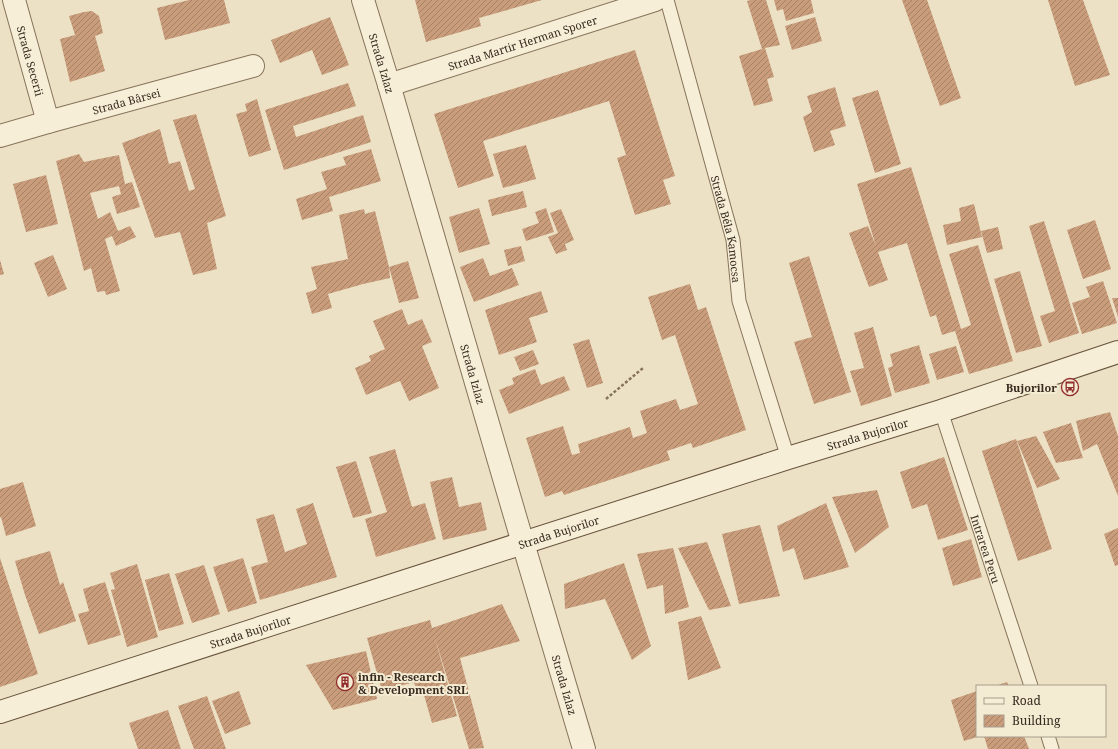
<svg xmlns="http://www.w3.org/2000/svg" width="1118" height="749" font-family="'Noto Serif',serif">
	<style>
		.building { fill: url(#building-hatch) }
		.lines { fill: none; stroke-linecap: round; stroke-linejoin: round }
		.lane-casing { stroke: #86735b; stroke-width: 15 }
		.street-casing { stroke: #86735b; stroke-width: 24 }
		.secondary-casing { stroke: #68543e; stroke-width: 24 }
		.path { stroke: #86735b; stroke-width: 2.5; stroke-dasharray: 3 2; stroke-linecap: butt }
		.lane { stroke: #f7eed7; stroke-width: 13 }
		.street { stroke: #f7eed7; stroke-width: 22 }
		.secondary { stroke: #f7eed7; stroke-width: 22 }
		.labels { text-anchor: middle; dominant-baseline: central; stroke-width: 4; stroke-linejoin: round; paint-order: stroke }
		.street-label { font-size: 11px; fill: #372b1f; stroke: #f4ebd3 }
		.poi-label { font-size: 11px; font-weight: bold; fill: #372b1f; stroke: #f4ebd3; text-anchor: end }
	</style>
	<defs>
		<pattern id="building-hatch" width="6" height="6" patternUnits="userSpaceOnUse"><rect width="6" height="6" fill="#c99d7c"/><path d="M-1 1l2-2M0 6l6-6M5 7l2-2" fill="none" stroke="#a48065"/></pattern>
	</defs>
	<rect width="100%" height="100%" fill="#ece1c4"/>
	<path class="building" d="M189,0H224L230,23L165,40L157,8Z
		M415,0H542L479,18L481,26L426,42Z
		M751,0H766L780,45L765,48L774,77L767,79L773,101L754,106L739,56L762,49L747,1Z
		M774,0H811L814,13L786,21L783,9L777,11Z
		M902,0H927L961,98L940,106Z
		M1048,0H1083L1110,75L1075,86Z
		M92,11L99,16L103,33L95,36L105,71L70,82L60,39L75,35L69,16L84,12Z
		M330,17L349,65L322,75L312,50L280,63L271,40Z
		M815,17L822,41L792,50L785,26Z
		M635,50L675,176L663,180L671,204L635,215L617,158L626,155L609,101L483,141L494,176L458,188L434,114Z
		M348,83L356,106L293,126L296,137L363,115L371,142L284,170L265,110Z
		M835,87L846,126L830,131L835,145L814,152L803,117L812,112L807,96Z
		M878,90L901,164L875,173L852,98Z
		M257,99L271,150L249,157L236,114L247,111L245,104Z
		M196,114L226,216L207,223L217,269L193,275L180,232L155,238L122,143L160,129L169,164L180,161L189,191L195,189L173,120Z
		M526,145L536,179L503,188L493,154Z
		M371,149L381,181L329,197L333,211L302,220L296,199L327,189L321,172L346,165L343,157Z
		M79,154L84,162L119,155L125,184L132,182L140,207L117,214L112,197L121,194L119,186L90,193L98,219L110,212L118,231L130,226L136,237L116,246L112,236L105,239L120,291L106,295L105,291L97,292L91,268L84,271L56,161Z
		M911,167L961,329L971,325L949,254L978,245L1013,361L969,374L955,331L942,335L936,315L930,317L907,243L878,252L888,280L869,287L849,233L868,226L876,246L857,184Z
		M46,175L58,224L26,232L13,184Z
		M523,191L527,207L492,216L488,200Z
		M974,204L982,237L947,245L943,225L961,221L959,208Z
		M479,208L490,244L459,253L449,217Z
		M546,208L554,232L526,241L522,229L539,223L535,212Z
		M364,209L365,214L375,211L389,267L408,261L419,298L399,303L389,267L390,278L363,284L328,294L332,308L312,314L306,293L317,289L311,267L348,259L339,215Z
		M561,209L574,240L565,244L567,250L556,254L548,237L558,233L550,213Z
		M1095,220L1111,269L1083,279L1067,230Z
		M1044,221L1079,333L1049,343L1040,316L1055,311L1029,226Z
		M998,227L1003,249L987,253L981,231Z
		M521,246L525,261L508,266L504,250Z
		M53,255L67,289L48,297L34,263Z
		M809,256L851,392L814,404L794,342L812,337L789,263Z
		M483,258L490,276L512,268L519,285L474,302L460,267Z
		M0,260L4,274L0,275Z
		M1020,271L1042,346L1016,353L994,279Z
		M1103,281L1117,323L1082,334L1072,303L1090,297L1086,287Z
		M690,284L698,310L706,307L746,430L693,448L691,443L667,451L670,460L564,495L562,491L545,497L526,438L563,426L572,455L580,453L578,444L630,427L633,438L647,433L640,411L676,399L680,410L698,404L675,335L662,340L648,297Z
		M541,291L548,312L529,318L537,342L499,355L485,310Z
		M1112,298H1118V317Z
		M402,309L408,325L422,319L432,342L422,346L439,388L409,401L400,381L366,395L355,368L371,361L369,356L385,349L373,321Z
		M873,327L892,396L861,406L850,371L864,368L854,333Z
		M589,339L603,383L587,388L573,344Z
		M919,345L930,383L895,393L888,368L893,366L890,354Z
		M956,346L964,372L937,380L929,354Z
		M533,350L539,364L520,371L514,357Z
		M535,369L541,385L564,376L570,390L509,414L499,390L514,384L512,378Z
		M1110,412L1118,436V496L1097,444L1083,451L1076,421Z
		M1071,423L1083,458L1056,463L1043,432Z
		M1036,436L1060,479L1037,488L1017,441Z
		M1016,439L1052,549L1018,561L982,451Z
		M395,449L412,507L425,503L436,539L376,557L365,519L387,512L369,457Z
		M944,457L968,530L938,540L927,504L912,509L900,472Z
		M356,461L372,513L353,518L336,467Z
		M452,477L459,507L481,502L487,530L443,540L430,482Z
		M23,482L36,526L6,536L1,517L0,518V489Z
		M877,490L889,527L855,553L832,497Z
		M313,503L337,577L260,600L251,567L268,562L256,519L274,514L285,552L307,544L296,509Z
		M826,503L849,567L804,580L794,548L783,552L777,526Z
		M760,525L780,596L739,604L722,534Z
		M1118,528V565L1115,566L1104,534Z
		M971,539L982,577L953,586L942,548Z
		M707,542L731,606L709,610L678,548Z
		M673,548L689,607L665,614L663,585L647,589L637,554Z
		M50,551L60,585L63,582L76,621L39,634L25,595L15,561Z
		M0,558L38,674L0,687Z
		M243,558L257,603L228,612L213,567Z
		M624,563L651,646L632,660L605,599L565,609L564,584Z
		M137,564L158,637L127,647L111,590L115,589L110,573Z
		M204,565L220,614L192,623L175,574Z
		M169,573L184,624L159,631L145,580Z
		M105,582L121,635L88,645L78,614L89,611L83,589Z
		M502,604L520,641L460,658L484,748L469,749L434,635L457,716L432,723L424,695L418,696L414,682L382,691L367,638L430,620L432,628Z
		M701,616L721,668L688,680L678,622Z
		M366,651L377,699L333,710L306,665Z
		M1007,682L1009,686H995Z
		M239,691L251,724L225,734L212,701Z
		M977,691V737L964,741L951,700Z
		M207,696L226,749H194L178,706Z
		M168,710L181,749H138L129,723Z
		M984,736H1024L1029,749H988Z"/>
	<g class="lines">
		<g class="lane-casing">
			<g id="lane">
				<path id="s1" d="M667,0L733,240L739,301L788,458"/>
				<path id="s2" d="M941,411L1031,686"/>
				<path d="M1048,736L1052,749"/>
			</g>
		</g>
		<g class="street-casing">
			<g id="street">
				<path id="s3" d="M14,0L48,122"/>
				<path id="s4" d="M363,0L389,85L515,516L584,749"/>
				<path id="s5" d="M389,85L655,0"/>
				<path id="s6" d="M0,136L48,122L253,66"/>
			</g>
		</g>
		<g class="secondary-casing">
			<g id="secondary">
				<path id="s7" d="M0,712L523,543L788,458L941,411L1118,352"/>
			</g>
		</g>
		<path class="path" d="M606,399L643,368"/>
		<use href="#lane" class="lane"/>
		<use href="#street" class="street"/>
		<use href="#secondary" class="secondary"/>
	</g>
	<defs>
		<g id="bus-ring" transform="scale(0.9)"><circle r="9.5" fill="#f4ebd3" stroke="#922f2e" stroke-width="1.5"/><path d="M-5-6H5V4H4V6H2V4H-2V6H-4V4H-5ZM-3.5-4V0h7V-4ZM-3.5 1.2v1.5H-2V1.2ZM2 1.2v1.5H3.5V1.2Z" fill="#922f2e"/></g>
		<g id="building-ring" transform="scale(0.9)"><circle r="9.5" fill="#f4ebd3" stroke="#922f2e" stroke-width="1.5"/><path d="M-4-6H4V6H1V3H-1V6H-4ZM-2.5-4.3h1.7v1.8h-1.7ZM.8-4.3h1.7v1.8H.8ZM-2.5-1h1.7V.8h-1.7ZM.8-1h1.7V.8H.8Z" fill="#922f2e"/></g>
	</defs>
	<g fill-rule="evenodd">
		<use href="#bus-ring" x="1070" y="387"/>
		<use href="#building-ring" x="345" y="682"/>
	</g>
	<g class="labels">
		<g class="street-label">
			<text stroke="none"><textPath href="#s5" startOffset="140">Strada Martir Herman Sporer</textPath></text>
			<text stroke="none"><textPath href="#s3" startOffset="63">Strada Secerii</textPath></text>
			<text stroke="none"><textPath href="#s4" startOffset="66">Strada Izlaz</textPath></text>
			<text stroke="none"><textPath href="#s6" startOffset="131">Strada Bârsei</textPath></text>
			<text stroke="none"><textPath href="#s1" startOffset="237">Strada Béla Kamocsa</textPath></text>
			<text stroke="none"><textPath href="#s4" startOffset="390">Strada Izlaz</textPath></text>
			<text stroke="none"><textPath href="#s7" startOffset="911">Strada Bujorilor</textPath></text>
			<text stroke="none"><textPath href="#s7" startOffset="587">Strada Bujorilor</textPath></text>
			<text stroke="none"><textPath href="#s2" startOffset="145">Intrarea Peru</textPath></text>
			<text stroke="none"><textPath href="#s7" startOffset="263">Strada Bujorilor</textPath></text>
			<text stroke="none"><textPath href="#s4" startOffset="714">Strada Izlaz</textPath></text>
		</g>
		<g class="poi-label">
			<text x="1057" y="387">Bujorilor</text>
			<text x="358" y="676" text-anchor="start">infin - Research<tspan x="358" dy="13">&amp; Development SRL</tspan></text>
		</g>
	</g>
	<rect x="976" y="685" width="130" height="52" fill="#f4ebd3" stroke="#a89e8b"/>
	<rect x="984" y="698" width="20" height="6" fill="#f7eed7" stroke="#a89e8b"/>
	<text x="1012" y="705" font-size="12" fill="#372b1f">Road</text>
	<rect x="984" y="715" width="20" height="12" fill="url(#building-hatch)" stroke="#a89e8b"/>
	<text x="1012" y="725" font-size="12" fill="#372b1f">Building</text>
</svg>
